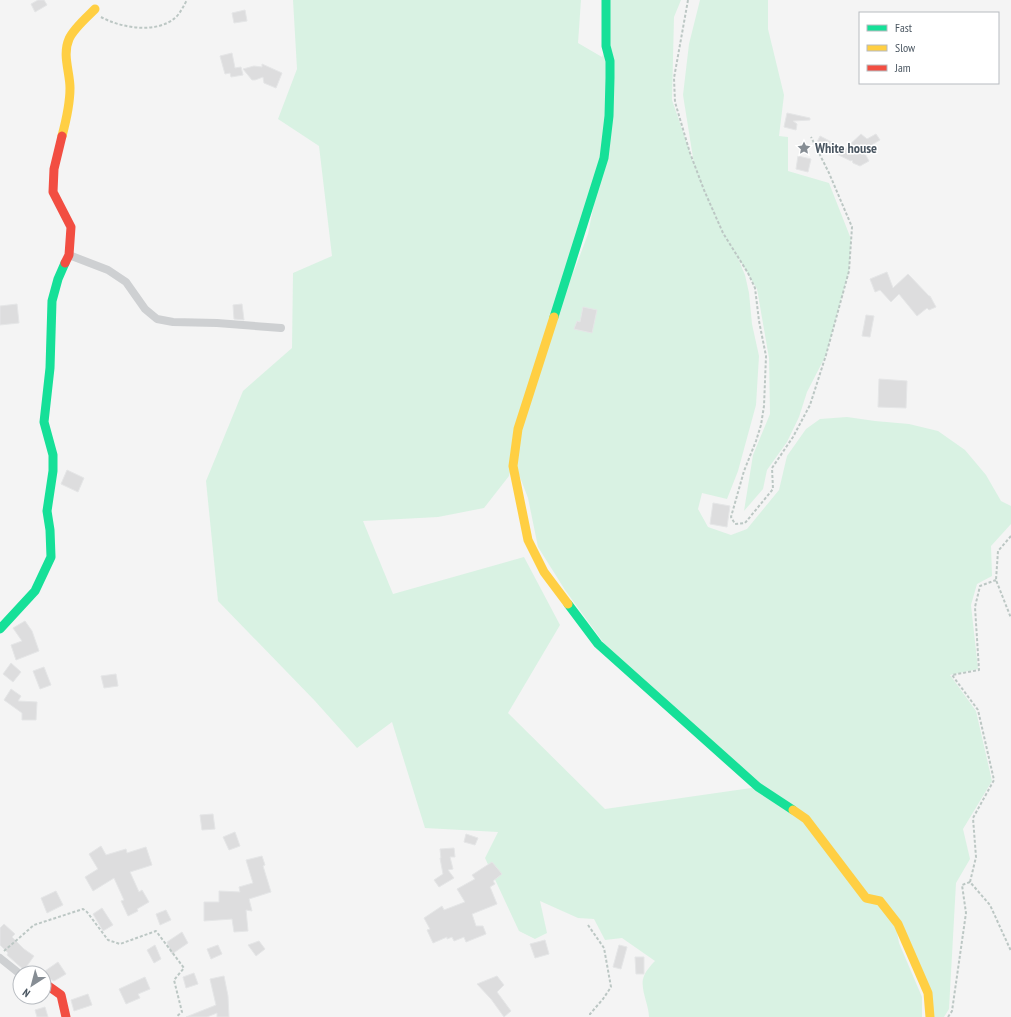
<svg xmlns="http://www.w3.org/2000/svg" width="1011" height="1017" font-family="'PT Sans Narrow',sans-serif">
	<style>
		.green { fill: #d9f2e3; fill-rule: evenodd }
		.building { fill: #ddddde; stroke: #e5e6e7 }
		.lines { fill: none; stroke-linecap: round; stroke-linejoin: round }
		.path { stroke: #bcc7c4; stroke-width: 2; stroke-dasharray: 3 2; stroke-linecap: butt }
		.street { stroke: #ced0d2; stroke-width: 8 }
		.fast { stroke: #16e098; stroke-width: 9 }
		.slow { stroke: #ffcf43; stroke-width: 9 }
		.jam { stroke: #f24e42; stroke-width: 9 }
		.labels { text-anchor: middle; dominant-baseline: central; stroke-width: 3; stroke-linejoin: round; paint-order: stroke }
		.poi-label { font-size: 14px; font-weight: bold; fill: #4a5661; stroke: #fff; text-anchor: start }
	</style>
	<rect width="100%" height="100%" fill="#f4f4f4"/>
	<path class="green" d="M293,0H581L578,43L602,57L606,46L603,0H681L674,17L672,100L694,164L683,95L689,44L700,0H768V29L784,95L779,136L788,137V171L829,183L851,239L849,271L826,355L807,392L799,417L787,442L767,470L763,489L744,511L753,455L770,414L769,358L757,289L737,256L745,275L749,293L752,324L759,356L756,405L738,471L727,499L702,493L698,509L708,527L731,535L747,529L779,490L787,456L806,429L820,419L847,417L875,421L909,424L938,431L965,450L986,475L1001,501L1011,506V524L991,546L992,576L977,584L971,605L978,669L950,675L976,711L992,781L963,829L970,859L956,883L949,1009L944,1017H934L895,921L899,943L922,997V1017H649C649,1005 639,987 644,976C646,971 651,965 655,961L622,938L605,940L594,919L578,918L540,901L547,933L535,939L519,931L485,858L498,832L425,828L392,722L357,748L315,701L218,601L206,481L243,391L292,348L293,273L332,256L319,146L278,119L297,69ZM602,164L588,234L573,274ZM513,459L528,498L538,547L565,590L606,646L758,787L605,809L508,713L560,625L524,557L393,594L363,521L438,517L484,508L509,476Z"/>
	<path class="building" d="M38,0H44L47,5L35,12L31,4Z
		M245,10L247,21L234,23L232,13Z
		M232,53L235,68L241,67L243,75L231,77L230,73L225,74L220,56Z
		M262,64L282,73L276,88L264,83L263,77L255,80H252L243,69L254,66L262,67Z
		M787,113L810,118V120L793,121L797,124L796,130L784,127Z
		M861,134L867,139L876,134L880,140L863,150L869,161L860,166L853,163L852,160L851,161L816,144L820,136L845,149Z
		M798,156L811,159L808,172L796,169Z
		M887,272L893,288L908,274L929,296H930L936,307L929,310L927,308L917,316L899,294L891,302L880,290L875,292L870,279Z
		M17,304L19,323L0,325V306Z
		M242,304L244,320L234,319L233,305Z
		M583,307L597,310L592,333L574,329L577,321L580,322Z
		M866,315L874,316L870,337L862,336Z
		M879,379L907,381L906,408L878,407Z
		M67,470L84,478L78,492L61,484Z
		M713,503L730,506L727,527L710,524Z
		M25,621L32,631L39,651L16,660L11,645L22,641L13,628Z
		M11,663L21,672L13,682L3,674Z
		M44,667L51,685L40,689L33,671Z
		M116,674L118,686L104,688L101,676Z
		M11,689L21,696L18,701L37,702L36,720H22V713L4,700Z
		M213,814L215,829L202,830L200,815Z
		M235,832L240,846L229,850L223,837Z
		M466,834L478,838L475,845L464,842Z
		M101,846L106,855L126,849L127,853L146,847L152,865L130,872L139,892L142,890L149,902L137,909L138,911L128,916L121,901L124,900L114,878L93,891L85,877L98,869L89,854Z
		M454,848L455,857H450L453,869L448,870L454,878L439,887L434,880L443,874L440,858H441L440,849Z
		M262,856L265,865L263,866L271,892L249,899L252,911L246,910L248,931L234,932L232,919L204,921V902H219V891L240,892L239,887L253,883L246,860Z
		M492,862L502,874L493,881L495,884L490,887L497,904L472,914L476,926H483L486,934L466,942L464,937L454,941L452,937L447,939V937L433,943L427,930L430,929L424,918L442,906L444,910L465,902L457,889L475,879L472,875Z
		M56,891L63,905L47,913L41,898Z
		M102,908L113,925L103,931L93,914Z
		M166,910L171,920L160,925L156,914Z
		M4,924L15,934L12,937L24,949L34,956L24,970L7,955L8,953L0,945V928Z
		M182,932L188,943L172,954L167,942Z
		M545,940L549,954L535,958L530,944Z
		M259,941L265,949L256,956L248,945Z
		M155,945L161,959L154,963L147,950Z
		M218,945L222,954L211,959L207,949Z
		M619,945L627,947L621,969L613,967Z
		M635,957H644V974H636Z
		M58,962L66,974L54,981L50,979L45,971Z
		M194,973L198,984L186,988L183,977Z
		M224,976L228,996L229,1017H217V1013L207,1017H186L216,1005L210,979Z
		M497,976L504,985L497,992L511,1011L504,1017L491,999L477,984Z
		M145,977L150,989L138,994L140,998L126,1004L119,989Z
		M88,994L92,1005L74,1011L71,1000Z
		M45,1007L48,1017H37L35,1010Z"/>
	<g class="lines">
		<path class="path" d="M688,0L674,78L675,102L690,153L704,190L723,233L748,273L755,288L759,321L766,356L764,406L761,425L756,441L744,471L731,517L735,524L745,523L773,489L772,468L793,437L810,405L826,355L849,271L852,227L829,173L811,137
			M101,17C121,28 156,34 175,18C180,14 184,5 187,0
			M1011,536L998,551L996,580L1011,618
			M970,882L976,857L973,818L994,780L978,710L952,675L979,670L975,607L980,586L996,580
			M588,925L604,948L611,987L603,999L590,1014V1017
			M4,951L34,925L83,909L87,912L108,940L120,944L156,931L184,968L174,980L182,1012L176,1017
			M948,1017L952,1011L966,913L962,885L970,882L990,905L1011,951"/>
		<path class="street" d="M69,255L108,270L126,282L145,309L157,319L173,322L217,323L281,328
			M0,958L20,974"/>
		<path class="fast" d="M554,317L604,158L609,116L610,78V61L606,46V0
			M568,604L598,644L758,787L793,810
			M0,629L35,591L51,557L50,530L47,511L53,471V455L44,422L50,368L52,301L58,279L65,263"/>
		<path class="slow" d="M62,136C66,121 70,104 70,88C70,72 62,55 69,39C73,29 87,17 95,9
			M554,317L518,429L513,466L528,540L544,572L568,604
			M793,810L806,819L866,898L880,901L898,924L928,993L930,1017"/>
		<path class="jam" d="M62,136L54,169L53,192L71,227L69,255L65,263
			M44,983L61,995L66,1017"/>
	</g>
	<defs>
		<g id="sight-bare" transform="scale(1.08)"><path d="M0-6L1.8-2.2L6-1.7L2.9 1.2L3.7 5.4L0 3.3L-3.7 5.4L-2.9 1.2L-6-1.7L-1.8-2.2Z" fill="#868d94" stroke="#fff" stroke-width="2.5" paint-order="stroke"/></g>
	</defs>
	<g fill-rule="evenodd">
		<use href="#sight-bare" x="804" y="148"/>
	</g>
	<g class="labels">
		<g class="poi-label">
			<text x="815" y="148">White house</text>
		</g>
	</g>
	<rect x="859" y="12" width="140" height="72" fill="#ffffff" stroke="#b7bbc0"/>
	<rect x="867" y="25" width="20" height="6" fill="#16e098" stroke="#b7bbc0"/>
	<text x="895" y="32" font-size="12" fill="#4a5661">Fast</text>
	<rect x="867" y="45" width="20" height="6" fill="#ffcf43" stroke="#b7bbc0"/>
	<text x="895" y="52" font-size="12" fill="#4a5661">Slow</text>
	<rect x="867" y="65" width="20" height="6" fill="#f24e42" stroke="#b7bbc0"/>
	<text x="895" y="72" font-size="12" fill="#4a5661">Jam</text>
	<g transform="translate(32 985) rotate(216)"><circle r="19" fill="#ffffff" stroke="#b7bbc0"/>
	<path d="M0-3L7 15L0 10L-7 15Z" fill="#868d94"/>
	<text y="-6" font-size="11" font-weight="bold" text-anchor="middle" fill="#4a5661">N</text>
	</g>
</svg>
